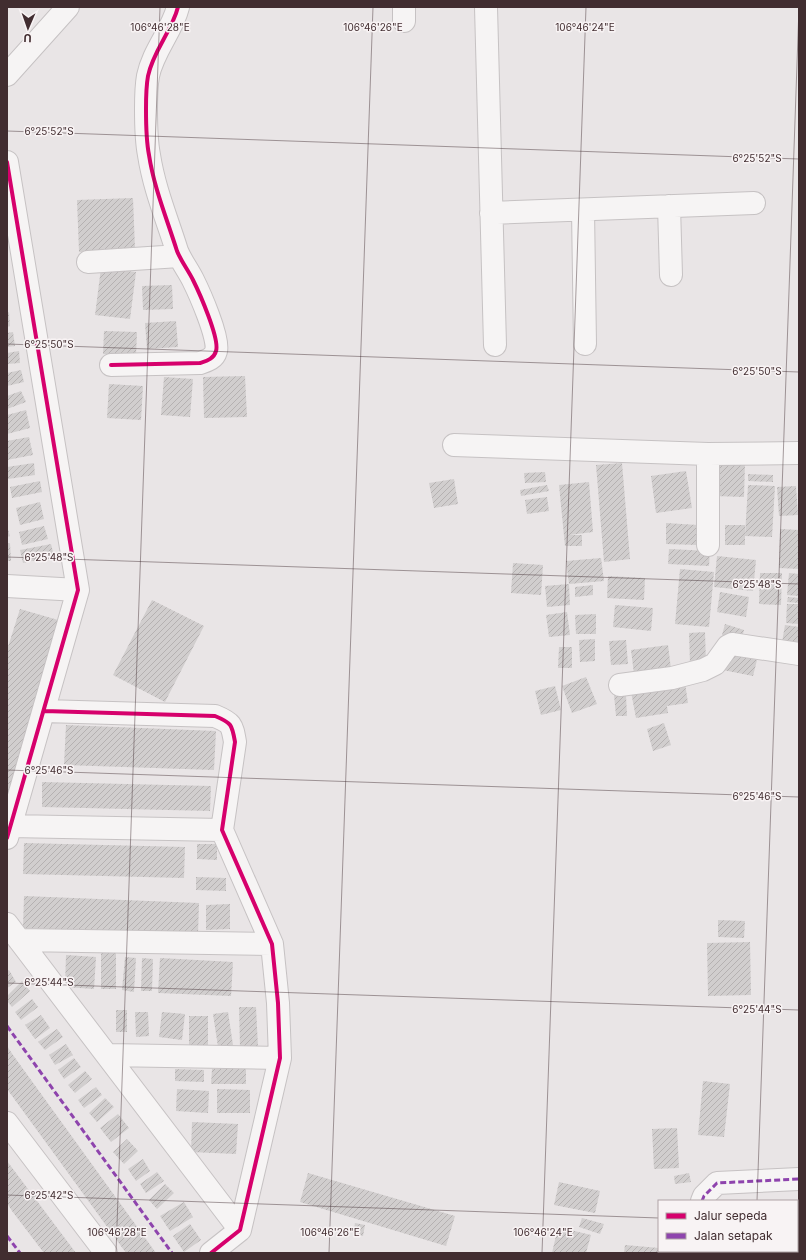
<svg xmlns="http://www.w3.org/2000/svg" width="806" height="1260" font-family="Inter,sans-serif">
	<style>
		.building { fill: url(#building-hatch) }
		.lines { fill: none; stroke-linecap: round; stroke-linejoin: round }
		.minor-casing { stroke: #c6c2c3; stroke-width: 24 }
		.minor { stroke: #f6f4f4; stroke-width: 22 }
		.quiet { stroke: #8e44ad; stroke-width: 3; stroke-dasharray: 6 3; stroke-linecap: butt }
		.cycleway-casing { stroke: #f8f3f4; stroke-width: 6 }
		.cycleway { stroke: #d6006c; stroke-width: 4 }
		.ticks { fill: none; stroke: #412d30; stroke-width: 1; stroke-opacity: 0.45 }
		.ticks-label { font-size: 10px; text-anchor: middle; fill: #412d30; stroke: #f8f3f4; stroke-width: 3; stroke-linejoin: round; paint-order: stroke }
	</style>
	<defs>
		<pattern id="building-hatch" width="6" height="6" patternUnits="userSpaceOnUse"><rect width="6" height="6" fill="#d1cece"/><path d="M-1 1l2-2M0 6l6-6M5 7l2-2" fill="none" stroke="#b5b1b1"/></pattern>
	</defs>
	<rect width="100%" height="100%" fill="#e9e5e6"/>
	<path class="building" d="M133,198L135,249L79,252L77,200Z
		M101,268L136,272L130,319L95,315Z
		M172,285L173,309L143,310L142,286Z
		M9,312L10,326L7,327V313Z
		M176,321L178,347L147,349L145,323Z
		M104,331L137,332L136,356L103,354Z
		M13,332L15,346L7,347V333Z
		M19,351L20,363L7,364V353Z
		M21,370L24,382L7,386V373Z
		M245,376L247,417L204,418L203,377Z
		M164,377L193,379L190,417L161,415Z
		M109,384L143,386L141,420L107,418Z
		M21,391L26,402L7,409V396Z
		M26,410L30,428L7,434V415Z
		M29,437L33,455L7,460V441Z
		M715,462L745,463L744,497L714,496Z
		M34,463L35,475L8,479L7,467Z
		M622,463L630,559L604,562L596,465Z
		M686,471L692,508L656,513L651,476Z
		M545,472L546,482L525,483L524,473Z
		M748,474L773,475V482L748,481Z
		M454,479L458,504L434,508L429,483Z
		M40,481L42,492L12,498L10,487Z
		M589,482L593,532L569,535H582V546H565L559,485Z
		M547,485L549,491L521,496L520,490Z
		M748,485L775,486L772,537L745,536Z
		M796,486L798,515L779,516L777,487Z
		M547,497L549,511L527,514L525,500Z
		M40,502L44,519L20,525L16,508Z
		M666,523L698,525L697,545L666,544Z
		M725,525H745V545H725Z
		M7,526L10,536L7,537Z
		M44,526L48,539L22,545L19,532Z
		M780,529L799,530V569L779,568Z
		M10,543L11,561H7V544Z
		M51,544L54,556L23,563L20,550Z
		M669,549L710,551L709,566L668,564Z
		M717,556L756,560L753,591L714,587Z
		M601,558L604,581L569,584L566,561Z
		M513,563L543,565L541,595L511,593Z
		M680,569L714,572L709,627L675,624Z
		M760,573H782L781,605L759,604Z
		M789,573L799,574V596L787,595Z
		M608,576L645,578L644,600L607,598Z
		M569,584L570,605L547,607L545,586Z
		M593,585V595L575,597V587Z
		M720,592L749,597L746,617L717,612Z
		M788,597L799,598V603L787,602Z
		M152,600L204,626L165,702L113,675Z
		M787,604H799V624L786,623Z
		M615,605L653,608L651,631L613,627Z
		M20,609L65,622L7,805V650Z
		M567,612L570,635L549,637L546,615Z
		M596,614V634H576L575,615Z
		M725,624L744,630L741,641L722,635Z
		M785,625L799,627V645L781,648Z
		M705,632L706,664H690L689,633Z
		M595,639V661L580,662L579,640Z
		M626,640L628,664L611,665L609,641Z
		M668,645L671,669L634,674L631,650Z
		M559,647H572V668H558Z
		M726,653L757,660L753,676L723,670Z
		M586,677L597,704L572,713L562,686Z
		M685,683L688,703L667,706L668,713L636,718L631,692Z
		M555,686L561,710L541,715L535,691Z
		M614,695H626L627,716H616Z
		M664,723L671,745L653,751L647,729Z
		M66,725L216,731L214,770L64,765Z
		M42,782L211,786L210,811L42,807Z
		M24,843L185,847L184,878L23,874Z
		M197,844H217V860L197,859Z
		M196,877L226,878V891L196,890Z
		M24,896L199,903L198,934L23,928Z
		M230,904V929L206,930V905Z
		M718,920L745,921L744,938L718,937Z
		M750,942L751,995L708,996L707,943Z
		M116,951V989H101V952Z
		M66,955L96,957L94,989L65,987Z
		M125,957L136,958L134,992L122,990Z
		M142,958L153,959L152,991H141Z
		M160,958L233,962L231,996L158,993Z
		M9,970L16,982L7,988V971Z
		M22,981L30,991L12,1007L7,1001V996Z
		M32,999L38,1007L21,1020L15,1012Z
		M239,1007H256L258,1047L240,1048Z
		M116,1010H127V1032H116Z
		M135,1012H148L149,1036L136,1037Z
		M162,1012L185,1014L182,1040L159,1037Z
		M228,1012L233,1045L218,1047L213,1014Z
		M41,1015L50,1028L35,1039L25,1025Z
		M189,1016H208V1046H189Z
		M57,1029L63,1037L45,1050L38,1042Z
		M66,1044L73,1055L55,1065L49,1055Z
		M7,1046L13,1055L156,1253H126L79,1188L7,1089Z
		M74,1058L81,1067L64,1079L58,1070Z
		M175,1069L204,1070V1082L175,1081Z
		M212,1069H246V1084H211Z
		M85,1071L92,1079L75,1093L68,1085Z
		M703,1081L730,1084L724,1137L698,1135Z
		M96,1087L102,1095L84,1108L78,1100Z
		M177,1089L209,1091L208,1113L176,1111Z
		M217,1089L250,1090V1113H217Z
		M105,1098L114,1107L97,1122L89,1113Z
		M118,1114L129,1128L111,1142L100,1128Z
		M192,1122L238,1124L236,1154L191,1152Z
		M677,1128L679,1168L654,1169L652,1129Z
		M127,1139L138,1151L124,1164L113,1152Z
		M143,1159L150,1171L136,1181L128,1169Z
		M7,1161L76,1253H44L12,1211L7,1203Z
		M157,1172L164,1181L146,1193L140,1184Z
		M308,1173L455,1216L446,1246L300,1202Z
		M689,1173L691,1182L675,1184L674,1176Z
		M559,1182L600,1191L595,1213L554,1205Z
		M165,1184L174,1193L157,1209L149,1200Z
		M184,1202L193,1217L170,1231L160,1216Z
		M582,1218L604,1224L600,1234L579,1227Z
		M355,1223L365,1225L363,1236L353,1234Z
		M190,1224L201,1240L184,1252L173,1236Z
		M558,1227L591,1235L586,1253H552Z
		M625,1245L659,1248V1253H624Z"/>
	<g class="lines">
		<g class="minor-casing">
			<path id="minor" d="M486,7L495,345
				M404,21V7
				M7,75L68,7
				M7,162L78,590L7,838
				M669,206L671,275
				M583,210L585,344
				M491,213L754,203
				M88,262L179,256
				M111,365L200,363C206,361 214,359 216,351C220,339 199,292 193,280C188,270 181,261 177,251C167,219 154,188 149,155C146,140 146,124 146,109C146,99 146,87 148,76C153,51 172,31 178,7
				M454,445L708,454L799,453
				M708,545V454
				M7,586L78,590
				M620,685L672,678L703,670L715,664L728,646L732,644L799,654
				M44,711L215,716C232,723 232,725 235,742L222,830L272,944L278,1003L280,1058L240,1230L211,1253
				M10,826L222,830
				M7,924L240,1230
				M19,940L272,944
				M107,1055L280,1058
				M7,1123L106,1253
				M702,1201L704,1196L717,1183L799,1179
				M689,1253V1251"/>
		</g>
		<use href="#minor" class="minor"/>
		<path class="quiet" d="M7,1026L172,1253
			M702,1201L704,1196L717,1183L799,1179
			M7,1236L20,1253
			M689,1253V1251"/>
		<g class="cycleway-casing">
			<path id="cycleway" d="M7,162L78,590L7,838
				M111,365L200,363C206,361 214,359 216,351C220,339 199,292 193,280C188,270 181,261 177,251C167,219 154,188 149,155C146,140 146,124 146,109C146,99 146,87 148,76C153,51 172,31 178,7
				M44,711L215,716C232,723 232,725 235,742L222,830L272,944L278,1003L280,1058L240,1230L211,1253"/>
		</g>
		<use href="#cycleway" class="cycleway"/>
	</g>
	<path class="ticks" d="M7,131L799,159M7,344L799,372M7,557L799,584M7,770L799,797M7,983L799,1010M7,1195L659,1218M757,1201L799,7M797,1223H799M116,1253L160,7M329,1253L373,7M542,1253L586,7M755,1253V1251"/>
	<g class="ticks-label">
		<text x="160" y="31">106°46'28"E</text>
		<text x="373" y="31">106°46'26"E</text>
		<text x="585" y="31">106°46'24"E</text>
		<text x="49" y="135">6°25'52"S</text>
		<text x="757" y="162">6°25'52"S</text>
		<text x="49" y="348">6°25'50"S</text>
		<text x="757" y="375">6°25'50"S</text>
		<text x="49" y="561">6°25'48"S</text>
		<text x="757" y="588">6°25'48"S</text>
		<text x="49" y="774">6°25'46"S</text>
		<text x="757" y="800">6°25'46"S</text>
		<text x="49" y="986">6°25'44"S</text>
		<text x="757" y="1013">6°25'44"S</text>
		<text x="49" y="1199">6°25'42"S</text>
		<text x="117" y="1236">106°46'28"E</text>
		<text x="330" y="1236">106°46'26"E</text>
		<text x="543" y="1236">106°46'24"E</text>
	</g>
	<rect width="806" height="1260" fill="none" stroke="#412d30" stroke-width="16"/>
	<rect x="658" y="1200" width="140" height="52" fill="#f8f3f4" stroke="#afa4a6"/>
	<rect x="666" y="1213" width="20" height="6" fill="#d6006c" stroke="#afa4a6"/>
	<text x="694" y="1220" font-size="12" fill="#412d30">Jalur sepeda</text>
	<rect x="666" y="1233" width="20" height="6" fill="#8e44ad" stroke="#afa4a6"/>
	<text x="694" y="1240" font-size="12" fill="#412d30">Jalan setapak</text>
	<g transform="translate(28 28) rotate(182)" stroke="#f8f3f4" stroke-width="3" paint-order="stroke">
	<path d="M0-3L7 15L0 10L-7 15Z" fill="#412d30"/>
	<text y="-6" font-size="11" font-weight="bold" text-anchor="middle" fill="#412d30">U</text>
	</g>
</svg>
